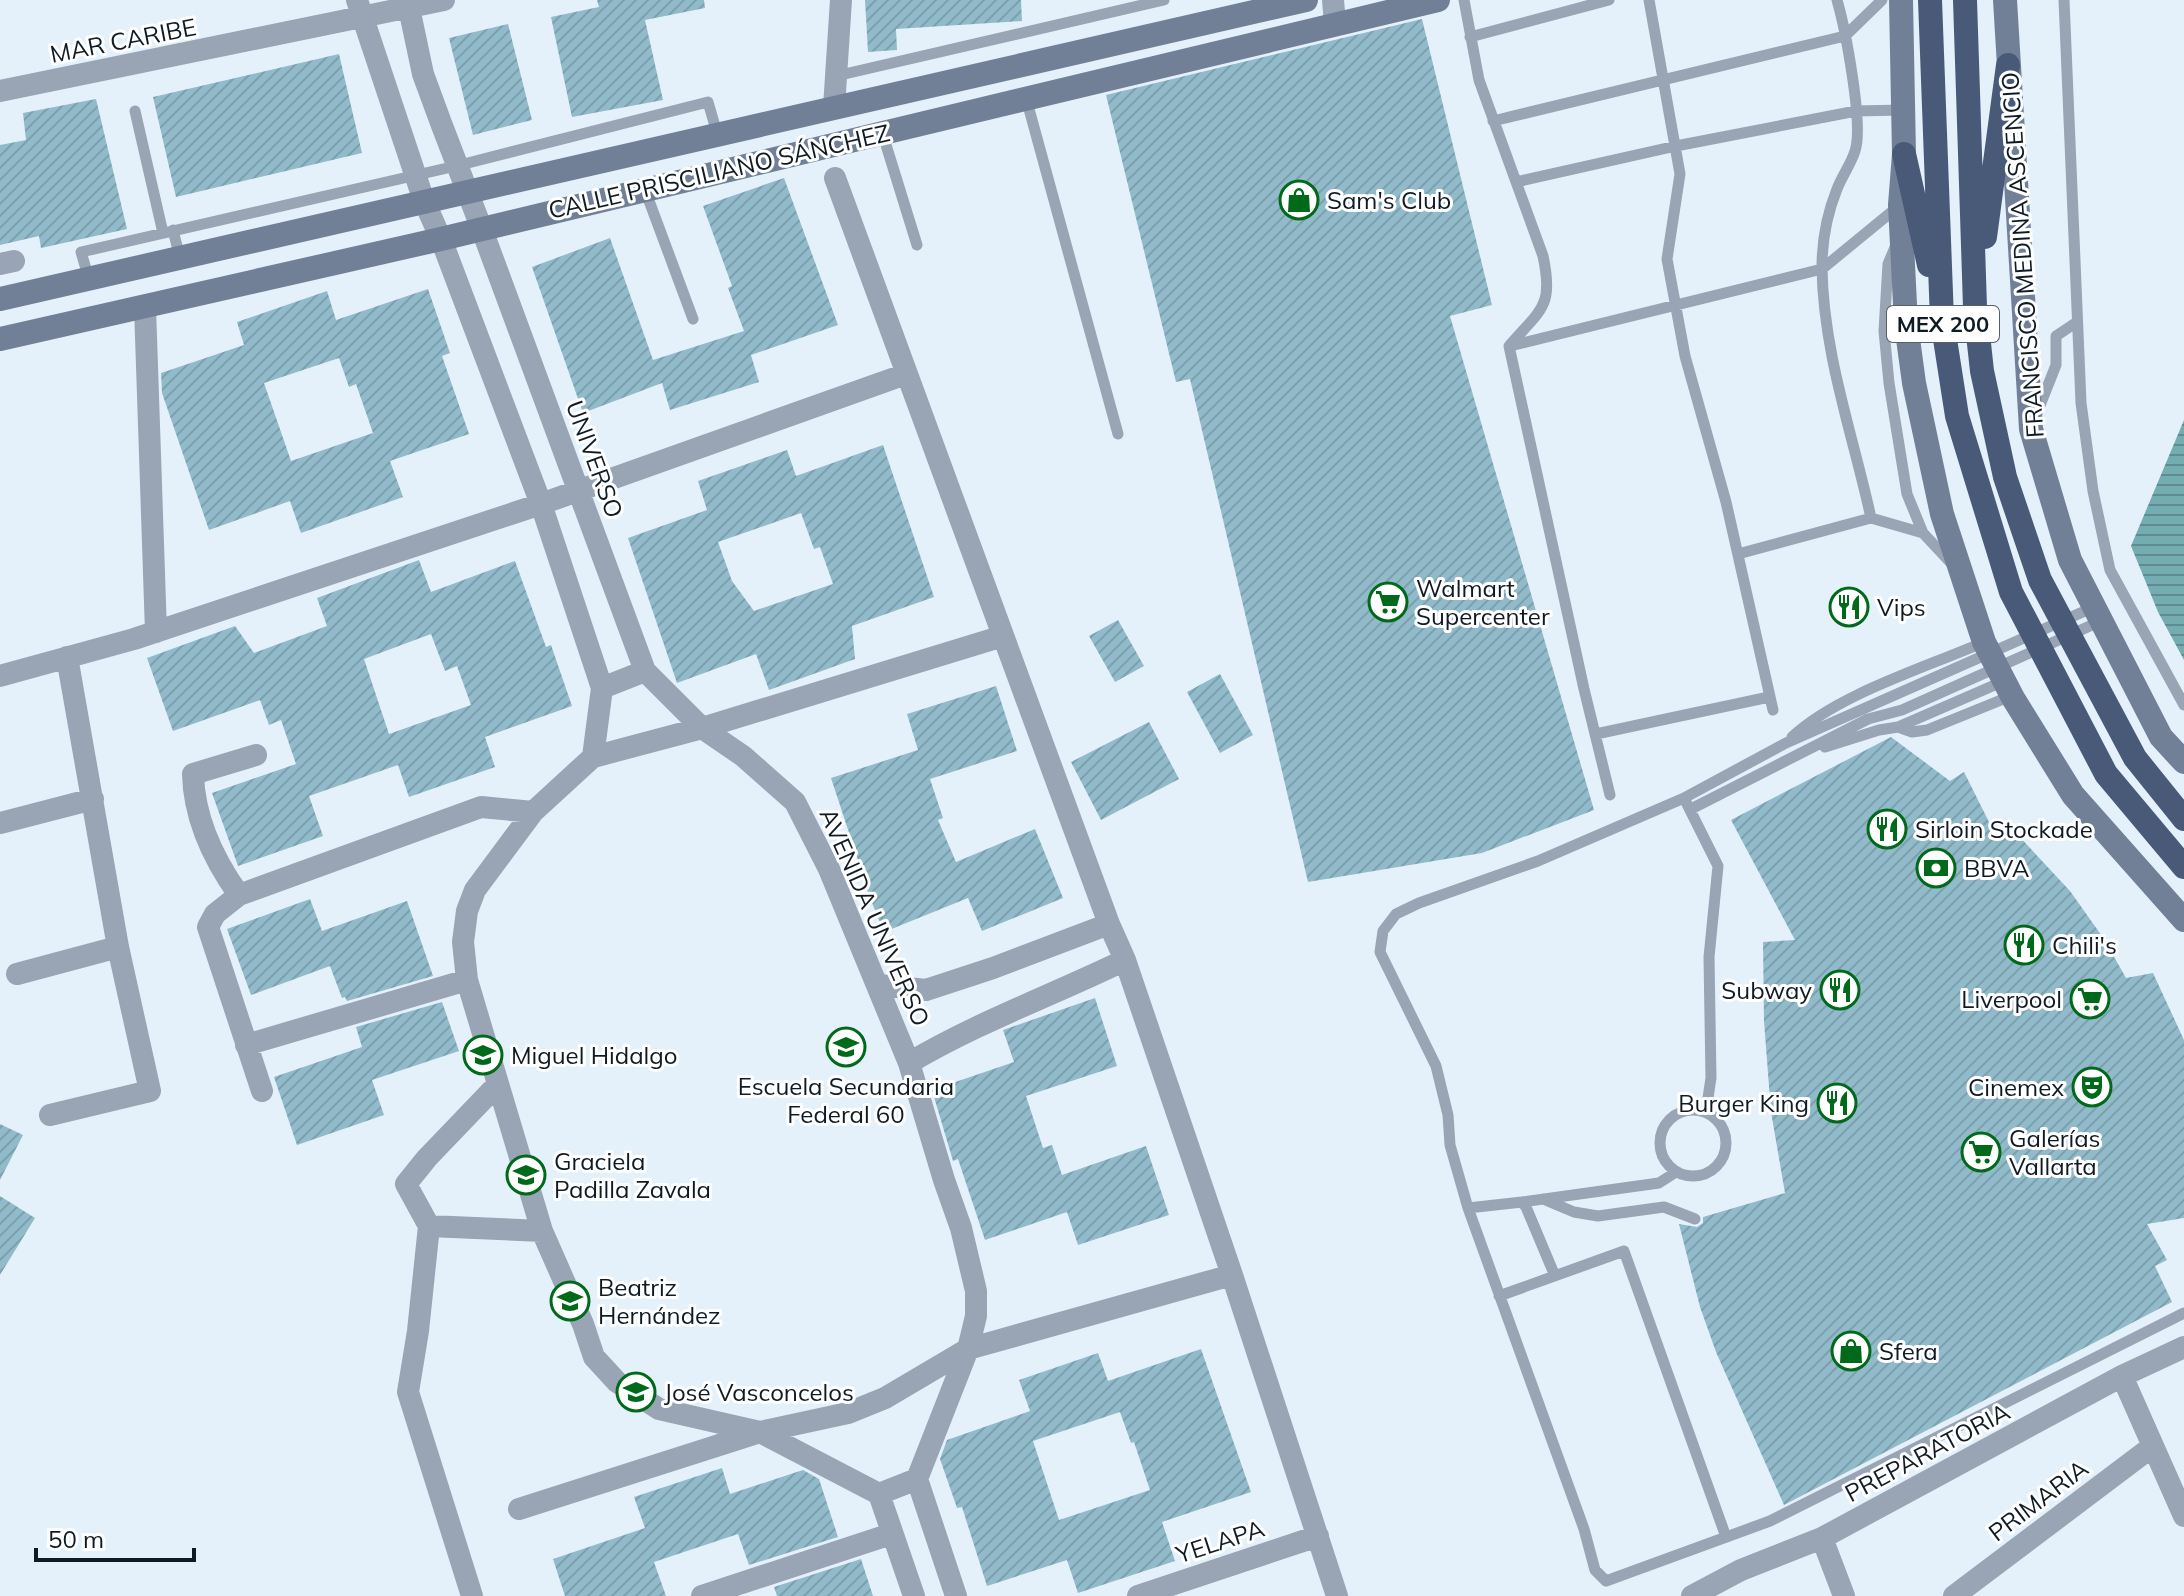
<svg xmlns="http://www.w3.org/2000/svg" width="2184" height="1596" font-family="Mulish,sans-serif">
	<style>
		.water { fill: url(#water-rules) }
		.building { fill: url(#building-hatch); fill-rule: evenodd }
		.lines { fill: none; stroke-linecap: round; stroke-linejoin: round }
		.service { stroke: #99a4b4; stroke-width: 11 }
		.minor { stroke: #99a4b4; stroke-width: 22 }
		.secondary { stroke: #718097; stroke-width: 24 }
		.trunk { stroke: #485a78; stroke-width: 24 }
		.labels { text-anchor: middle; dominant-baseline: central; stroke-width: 6; stroke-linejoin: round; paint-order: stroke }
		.shield { fill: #fff; stroke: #575f66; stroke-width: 2 }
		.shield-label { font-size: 22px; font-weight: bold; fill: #0f1b24 }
		.street-label { font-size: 24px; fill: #0f1b24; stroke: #fff }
		.poi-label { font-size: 24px; fill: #0f1b24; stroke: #fff; text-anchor: start }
	</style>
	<defs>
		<pattern id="water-rules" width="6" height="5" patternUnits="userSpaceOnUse" patternTransform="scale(2)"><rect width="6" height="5" fill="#74adb1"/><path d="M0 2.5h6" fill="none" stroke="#5e8c90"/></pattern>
		<pattern id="building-hatch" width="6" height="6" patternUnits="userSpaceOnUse" patternTransform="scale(2)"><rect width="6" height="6" fill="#91bbca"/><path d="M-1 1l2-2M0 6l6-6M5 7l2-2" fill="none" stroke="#7ca0ad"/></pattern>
	</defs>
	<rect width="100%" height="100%" fill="#e4f1fb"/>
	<path class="water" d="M2184,420V660L2158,612L2131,546Z"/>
	<path class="building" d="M597,0H704L705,8L645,20L663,100L572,117L551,17L599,7Z
		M865,0H1021L1022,21L896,29L897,50L868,52Z
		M1422,19L1492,305L1450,316L1594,810L1482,853L1308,882L1190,379L1176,382L1106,95Z
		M508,24L532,120L473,135L449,38Z
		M339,54L362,153L176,197L153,97Z
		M96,99L127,229L41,248L39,236L0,245V145L26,140L23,113Z
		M784,178L838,325L751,355L759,382L670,410L662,383L583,413L532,267L610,238L653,360L744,331L728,288L732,286L703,206Z
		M428,289L450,353L442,356L469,434L390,461L403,497L301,533L290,501L209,530L162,393L161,373L244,345L237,322L327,291L336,320ZM339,358L349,387L356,384L373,433L291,461L264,383Z
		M883,445L934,597L852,626L855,659L769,690L756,654L677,683L628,538L707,510L698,481L787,450L796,476ZM801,513L814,549L820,547L833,584L754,611L732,581L718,542Z
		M419,560L431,592L515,561L546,647L551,645L572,706L485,737L495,767L409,797L398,765L309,796L323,836L238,866L212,793L296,764L281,720L269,725L260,700L173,731L147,658L235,626L254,653L327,626L317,598ZM431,634L445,671L457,666L471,705L389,734L364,659Z
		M1118,620L1144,666L1115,682L1089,636Z
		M1220,674L1253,735L1220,753L1187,692Z
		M996,686L1017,751L930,779L943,818L938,820L956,862L1035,829L1063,898L982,931L968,898L884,932L856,864L859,863L831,778L918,750L907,714Z
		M1149,722L1179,779L1101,820L1071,762Z
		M1891,737L1950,781L1964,772L1990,824L2003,819L2070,891L2104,939L2126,978L2153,973L2184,1040V1218L2147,1224L2167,1260L2155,1266L2172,1302L1784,1505L1716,1352L1700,1307L1679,1224L1697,1227L1703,1223V1217L1785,1193L1771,1112L1764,1021L1763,942L1795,940L1731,820Z
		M310,899L322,931L407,901L433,976L347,1001L345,997L342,998L330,966L251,995L227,929Z
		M1095,998L1117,1066L1026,1096L1043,1148L1052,1145L1062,1175L1146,1146L1169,1215L1078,1245L1067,1212L985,1240L958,1159L953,1161L932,1090L1014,1062L1003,1030Z
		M442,1002L459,1051L372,1080L384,1115L297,1145L274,1077L362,1047L356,1027Z
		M0,1124L23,1135L0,1180Z
		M0,1196L35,1218L0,1275Z
		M1201,1349L1251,1492L1162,1522L1175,1561L1078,1593L1067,1560L987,1586L962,1507L957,1508L940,1459L947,1440L1030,1411L1019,1380L1098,1353L1108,1381ZM1120,1412L1131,1443L1134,1442L1150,1490L1059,1520L1033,1441Z
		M722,1468L730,1494L803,1470L819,1479L838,1537L749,1565L738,1534L654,1562L666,1596H565L553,1559L645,1528L634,1497Z
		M861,1559L873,1596H777L774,1587Z"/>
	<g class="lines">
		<path class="service" d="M1464,0L1479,80L1543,256C1554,307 1541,309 1509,346L1584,689L1610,795
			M1649,0L1680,174L1667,259L1685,356L1726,502L1773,710
			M2064,0L2081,403L2093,491L2110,570L2184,705
			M1470,37L1609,0
			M836,76L1164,0
			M1026,98L1118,434
			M135,111L163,233
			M1493,121L1845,36L1882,0
			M882,132L917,245
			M1516,182L1676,146L1856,111L1903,110
			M645,190L693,319
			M173,230L180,258
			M1896,245L1888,264L1884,331L1889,383L1907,494L1923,533
			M89,279L81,252L456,166L708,102L717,133
			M1510,346L1822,269L1900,205
			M2037,413L2056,365V336L2077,322
			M1871,518L1923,533L1951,563
			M1738,554L1871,518C1853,435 1823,353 1822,267C1822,241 1827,214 1837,189C1842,176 1851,164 1855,151C1864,125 1845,28 1837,0
			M1898,727L1912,732L1927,730L2011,696
			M1596,734L1769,697
			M1792,737C1838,694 1925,668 1984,642
			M1825,747L1879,730L1898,727L2004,681
			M1684,798L1786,743L2094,607
			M1691,809L1868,719L1902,710L2101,621
			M1660 1143a33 33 0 1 1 66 0a33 33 0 1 1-66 0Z
			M1706,1111L1711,1078L1709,957L1718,866L1684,798L1538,861L1419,903L1396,914L1383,931L1380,952L1436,1066L1448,1115L1450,1145L1468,1208L1584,1529L1595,1570L1606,1581L1770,1521L2184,1313
			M1543,1199L1574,1212L1598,1216L1664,1207L1695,1219
			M1522,1202L1659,1183L1676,1172
			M1468,1208L1522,1202L1526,1207L1555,1276
			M1499,1296L1624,1251L1726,1537"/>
		<path class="minor" d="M357,0L424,201L441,239L541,504L602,688L593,757
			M409,0V8L423,74L441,123L481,227L645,671L702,728L743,756L795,802L829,869L909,1063L944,1180L961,1228L976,1291V1316L968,1349L917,1479L956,1596
			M1333,0L1335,24
			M0,91L444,0
			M834,107L841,0
			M835,178L1109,924L1125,960L1232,1275L1337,1596
			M0,264L14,261
			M145,307L156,632
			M0,676L134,639L541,504L906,374
			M602,688L645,671
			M0,823L93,799
			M239,895C214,860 194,818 193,774L256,755
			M17,974L118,947
			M879,985L926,990L993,968L1109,924
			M246,1045L467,980
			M909,1063C978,1022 1053,995 1125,960
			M262,1091L208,927L215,914L239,895L481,807L533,812
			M50,1115L150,1091L118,947L67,657
			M429,1226L406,1184L427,1158L498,1084
			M2122,1376L2184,1516
			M879,1494L917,1479
			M519,1509L760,1432L848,1413L885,1398L968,1349L1232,1275
			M1822,1538L1844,1596
			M472,1596L408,1392L418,1331L429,1226L542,1231
			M702,1596L891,1534
			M914,1596L879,1494L760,1432L659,1409L617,1382L594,1357L583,1324L542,1231L467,980L463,942L467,911L475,890L533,812L593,757L702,728L1003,636
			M1138,1596L1318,1536
			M1692,1596L1741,1570L1822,1538L2122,1376L2184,1347
			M1954,1596L2153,1446"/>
		<path class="secondary" d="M1901,0L1904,154L1900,205L1906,324L1914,383L1942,514L1984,642L2013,698L2073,795L2184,920
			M2005,0L2031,429L2070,560L2161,737L2184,762
			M0,299L1306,0
			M0,339L441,239L1438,0"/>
		<path class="trunk" d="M1930,0L1942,320L1957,416L2011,592L2106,774L2184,867
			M1965,0L1975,307L1982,371L2005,477L2040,580L2135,758L2184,819
			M1904,154L1929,265
			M1985,237L2008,65"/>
	</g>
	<defs>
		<g id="shop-ring" transform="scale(2)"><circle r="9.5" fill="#fff" stroke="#006a1a" stroke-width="1.5"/><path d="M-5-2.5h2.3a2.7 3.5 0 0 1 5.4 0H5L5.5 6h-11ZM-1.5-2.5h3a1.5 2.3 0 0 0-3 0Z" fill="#006a1a"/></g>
		<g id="supermarket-ring" transform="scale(2)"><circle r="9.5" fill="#fff" stroke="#006a1a" stroke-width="1.5"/><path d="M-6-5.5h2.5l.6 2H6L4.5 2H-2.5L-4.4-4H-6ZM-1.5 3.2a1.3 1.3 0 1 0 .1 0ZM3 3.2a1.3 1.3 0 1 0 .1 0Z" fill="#006a1a"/></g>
		<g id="restaurant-ring" transform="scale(2)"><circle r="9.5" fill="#fff" stroke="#006a1a" stroke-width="1.5"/><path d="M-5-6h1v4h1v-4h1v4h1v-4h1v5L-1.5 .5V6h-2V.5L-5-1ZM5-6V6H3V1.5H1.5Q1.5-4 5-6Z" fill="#006a1a"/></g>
		<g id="bank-ring" transform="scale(2)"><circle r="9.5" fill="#fff" stroke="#006a1a" stroke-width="1.5"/><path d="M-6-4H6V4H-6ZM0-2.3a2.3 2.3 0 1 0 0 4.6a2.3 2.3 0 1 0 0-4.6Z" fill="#006a1a"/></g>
		<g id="school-ring" transform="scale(2)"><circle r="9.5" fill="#fff" stroke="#006a1a" stroke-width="1.5"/><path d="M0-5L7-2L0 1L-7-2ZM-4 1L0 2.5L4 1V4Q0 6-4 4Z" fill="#006a1a"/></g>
		<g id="theatre-ring" transform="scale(2)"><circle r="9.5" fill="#fff" stroke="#006a1a" stroke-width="1.5"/><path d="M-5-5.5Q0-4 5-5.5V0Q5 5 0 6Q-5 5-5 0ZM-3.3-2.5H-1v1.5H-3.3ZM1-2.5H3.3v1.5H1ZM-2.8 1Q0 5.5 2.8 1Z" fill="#006a1a"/></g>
	</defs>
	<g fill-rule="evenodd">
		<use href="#shop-ring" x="1299" y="200"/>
		<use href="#supermarket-ring" x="1388" y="602"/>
		<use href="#restaurant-ring" x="1849" y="607"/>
		<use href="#restaurant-ring" x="1887" y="829"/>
		<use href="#bank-ring" x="1936" y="868"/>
		<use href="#restaurant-ring" x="2024" y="945"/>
		<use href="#restaurant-ring" x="1840" y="990"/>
		<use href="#supermarket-ring" x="2090" y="999"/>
		<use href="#school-ring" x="846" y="1047"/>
		<use href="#school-ring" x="483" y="1055"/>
		<use href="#theatre-ring" x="2092" y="1087"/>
		<use href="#restaurant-ring" x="1837" y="1103"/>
		<use href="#supermarket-ring" x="1981" y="1152"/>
		<use href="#school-ring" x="526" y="1175"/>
		<use href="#school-ring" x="570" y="1301"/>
		<use href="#shop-ring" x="1851" y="1351"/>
		<use href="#school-ring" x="636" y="1392"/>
	</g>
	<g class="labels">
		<rect class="shield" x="1887" y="306" width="112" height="36" rx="6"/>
		<g class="shield-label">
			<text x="1943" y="324">MEX 200</text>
		</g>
		<g class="street-label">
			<text transform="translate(123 40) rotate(-11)">MAR CARIBE</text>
			<text transform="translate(719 171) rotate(-13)">CALLE PRISCILIANO SÁNCHEZ</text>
			<text transform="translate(2022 255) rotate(-94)">FRANCISCO MEDINA ASCENCIO</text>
			<text transform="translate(595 459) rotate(70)">UNIVERSO</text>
			<text transform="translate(875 917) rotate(66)">AVENIDA UNIVERSO</text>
			<text transform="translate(1927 1452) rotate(-28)">PREPARATORIA</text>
			<text transform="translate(2038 1500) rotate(-37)">PRIMARIA</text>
			<text transform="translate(1220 1541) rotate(-18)">YELAPA</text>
		</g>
		<g class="poi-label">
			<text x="1327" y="200">Sam's Club</text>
			<text x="1416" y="588">Walmart<tspan x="1416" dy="28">Supercenter</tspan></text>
			<text x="1877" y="607">Vips</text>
			<text x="1915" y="829">Sirloin Stockade</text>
			<text x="1964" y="868">BBVA</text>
			<text x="2052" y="945">Chili's</text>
			<text x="1812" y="990" text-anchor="end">Subway</text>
			<text x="2062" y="999" text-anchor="end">Liverpool</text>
			<text x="511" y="1055">Miguel Hidalgo</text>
			<text x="846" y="1086" text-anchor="middle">Escuela Secundaria<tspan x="846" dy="28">Federal 60</tspan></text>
			<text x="2064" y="1087" text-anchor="end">Cinemex</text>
			<text x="1809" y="1103" text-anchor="end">Burger King</text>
			<text x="2009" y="1138">Galerías<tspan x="2009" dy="28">Vallarta</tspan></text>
			<text x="554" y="1161">Graciela<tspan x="554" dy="28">Padilla Zavala</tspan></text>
			<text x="598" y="1287">Beatriz<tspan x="598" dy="28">Hernández</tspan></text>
			<text x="1879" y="1351">Sfera</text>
			<text x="664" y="1392">José Vasconcelos</text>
		</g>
	</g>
	<path d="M36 1548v12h158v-12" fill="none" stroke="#0f1b24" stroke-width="4"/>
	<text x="48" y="1548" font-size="24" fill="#0f1b24" stroke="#ffffff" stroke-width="6" paint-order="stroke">50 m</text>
</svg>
